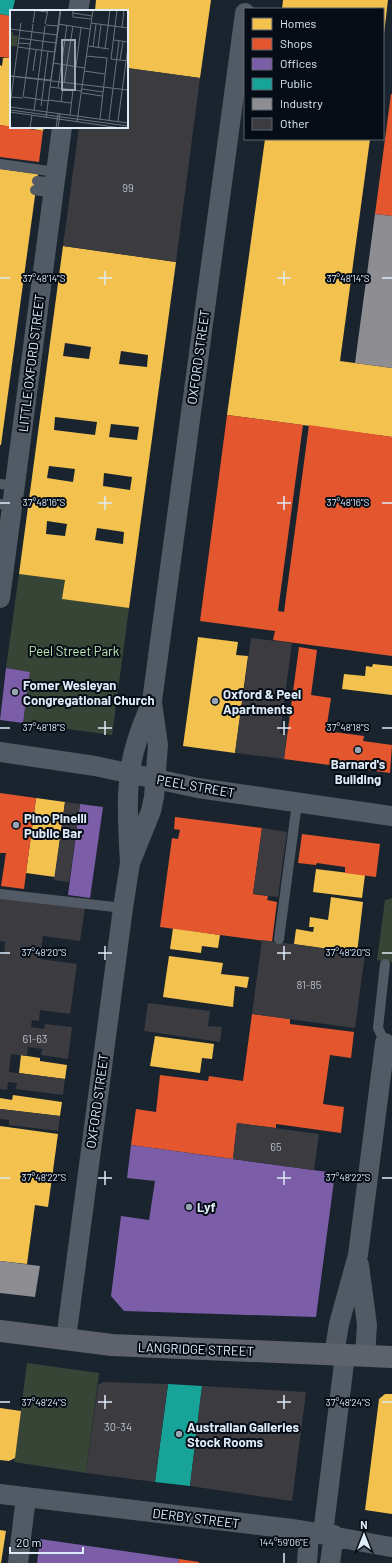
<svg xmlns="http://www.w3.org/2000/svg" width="392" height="1563" font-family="Barlow,sans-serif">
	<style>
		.green { fill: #364536 }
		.homes { fill: #f2c14e; fill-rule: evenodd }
		.shops { fill: #e4572e }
		.offices { fill: #7b5ea7 }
		.public { fill: #17a398 }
		.industry { fill: #8d8d92 }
		.building { fill: #3c3b40 }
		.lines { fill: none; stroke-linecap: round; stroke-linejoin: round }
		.lane { stroke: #525b65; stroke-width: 10 }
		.street { stroke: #525b65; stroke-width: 20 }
		.secondary { stroke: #5d626b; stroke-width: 22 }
		.ticks { fill: none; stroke: #deebf9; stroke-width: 1.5 }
		.poi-dot { fill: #99a5b2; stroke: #050c15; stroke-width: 1.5 }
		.labels { text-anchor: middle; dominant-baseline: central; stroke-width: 4; stroke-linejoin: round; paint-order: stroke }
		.number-label { font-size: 11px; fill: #b6bfcb }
		.street-label { font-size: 13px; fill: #deebf9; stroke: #050c15 }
		.park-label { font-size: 13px; fill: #c0ebb4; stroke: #050c15 }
		.poi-label { font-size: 13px; font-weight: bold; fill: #deebf9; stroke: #050c15; text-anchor: start }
		.inset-road { fill: none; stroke: #687480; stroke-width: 1 }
		.view { fill: #99a5b2; fill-opacity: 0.15; stroke: #99a5b2; stroke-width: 2 }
		.inset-edge { fill: none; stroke: #deebf9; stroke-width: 2 }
		.ticks-label { font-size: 10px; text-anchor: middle; fill: #deebf9; stroke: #050c15; stroke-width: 4; stroke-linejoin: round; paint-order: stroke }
	</style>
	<rect width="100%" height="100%" fill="#19242f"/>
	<path class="green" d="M19,574L65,580L63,599L129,608L112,735L23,723L30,672L6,668Z
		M392,898V962L377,960L385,900Z
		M27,1363L99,1373L86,1473L14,1462Z"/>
	<path class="homes" d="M96,0H211L200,78L127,68V11H95Z
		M283,0H388L384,34L383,9H282Z
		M3,58H11V127L0,125V65L2,66Z
		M22,127H44L43,131Z
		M265,139H370L340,361L392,368V437L227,415Z
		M0,169L38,174L1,445H0Z
		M63,246L176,262L129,608L62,599L65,580L19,574ZM65,343L91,347L89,359L63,356ZM121,351L148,355L147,367L119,364ZM55,417L97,422L95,435L54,430ZM111,424L139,427L137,440L109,437ZM49,466L75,469L73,482L47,478ZM104,473L132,477L130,490L103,486ZM47,521L67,524L65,536L46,534ZM97,528L124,532L123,544L95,540Z
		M198,637L238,642L236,655L248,656L235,753L183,746Z
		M373,664L392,666V695L342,689L344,674L365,676L366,666L372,667Z
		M36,798L65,802L55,877L26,873Z
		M316,869L365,875L362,898L313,892Z
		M331,897L363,902L357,953L294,944L296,929L313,932L314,927H309L310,917L328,920Z
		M173,928L220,935L218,948L202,946L201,953L170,949Z
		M169,956L223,963L221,974L249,977L247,988L235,986L233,1007L163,997Z
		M155,1036L214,1044L212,1059L202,1058L200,1073L150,1066Z
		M21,1055L40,1058V1061L67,1065L65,1079L19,1073Z
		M13,1095L62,1102L60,1116L0,1109V1098L12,1100Z
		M0,1126L58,1134L48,1207L35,1205L27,1264L0,1261Z
		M385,1394H392V1514L365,1510L379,1399Z
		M0,1408L21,1411L15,1458L9,1461L0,1460Z
		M0,1530L6,1531L1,1563H0Z"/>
	<path class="shops" d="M0,14L11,16V58L0,57Z
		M391,94H392V216L375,214Z
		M0,125L43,131L39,162L0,157Z
		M227,415L303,425L278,611L284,612L309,425L392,437V656L273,640L275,631L200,621Z
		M299,647L317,650L311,695L331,698L326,731L364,736L363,741L392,745L390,773L284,759Z
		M0,793L36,798L24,889L1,886L6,853H0Z
		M175,817L262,828L253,894L268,896L267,900L277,902L272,942L160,927L172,838L178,839L180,830L174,829Z
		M302,834L380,844L376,877L345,873V867L317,863L316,865L298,863Z
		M252,1014L290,1019V1024L354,1032L351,1058L330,1055L323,1104L344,1107L341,1133L276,1124V1128L237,1123L233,1159L131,1145L136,1109L156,1112L160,1075L208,1081L209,1076L243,1081Z
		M179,1559L199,1562V1563H178Z"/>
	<path class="offices" d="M6,668L30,672L23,723L0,720Z
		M80,804L103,807L90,898L68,895Z
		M131,1145L335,1173L316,1317L124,1311L111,1296L121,1216L149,1220L155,1181L127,1178Z
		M40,1539L179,1559L178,1563H37Z"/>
	<path class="public" d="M0,0H15L11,16L0,14Z
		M168,1384L202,1386L190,1486L155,1482Z"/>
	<path class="industry" d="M375,214L392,216V368L355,363Z
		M0,1261L40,1266L35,1297L0,1293Z"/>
	<path class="building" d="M127,68L200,78L176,262L63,246L79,127H127Z
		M251,638L292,643L280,733L287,734L284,759L235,753Z
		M65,802L80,804L69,882L54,880Z
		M262,828L287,832L278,897L253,894Z
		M0,897L85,908L80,941L43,936L40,959L77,964L70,1014L40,1010L39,1021L32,1020L31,1027L44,1029L45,1024L72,1027L68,1059L41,1055L42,1049L28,1047L27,1056L11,1054L9,1072L65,1079L63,1095L16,1089L17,1083L8,1082L7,1090L0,1089V954H4L5,942L0,941Z
		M262,940L365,954L355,1028L252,1014Z
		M148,1003L210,1011L208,1026L222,1027L220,1042L144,1031Z
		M0,1109L60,1116L58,1131L9,1125V1120L0,1119Z
		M237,1123L319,1134L314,1170L233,1159Z
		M103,1382L168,1384L155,1482L86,1473L98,1385Z
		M202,1386L306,1392L292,1501L190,1486Z"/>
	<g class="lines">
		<path class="lane" d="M0,164L56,172
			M37,181L54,183
			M35,190L53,193
			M0,484L15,486
			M0,504L12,506
			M0,894L123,908
			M279,939L297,803
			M385,964L378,1028L385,1043"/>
		<path class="street" d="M78,11L80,0
			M0,598L62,127
			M0,752L95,766L198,788L392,816
			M130,863C128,823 124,780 137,741C141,727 147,714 152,701L245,13
			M359,1265L367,1325L365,1356
			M66,1339L123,908L130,863L151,811L154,797L158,745L152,703
			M334,1355L339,1324L358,1255L385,1043
			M0,1494L292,1529C326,1534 358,1542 392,1547
			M323,1534L345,1355
			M18,1563L26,1497
			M307,1563L309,1532
			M330,1563L334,1535"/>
		<path class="secondary" d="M0,1331L112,1345L392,1357"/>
	</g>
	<path class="ticks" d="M105,271V285M284,271V285M0,278H10M98,278H112M277,278H291M382,278H392M105,496V510M284,496V510M0,503H10M98,503H112M277,503H291M382,503H392M105,721V735M284,721V735M0,728H10M98,728H112M277,728H291M382,728H392M105,946V960M284,946V960M0,953H10M98,953H112M277,953H291M382,953H392M105,1171V1185M284,1171V1185M0,1178H10M98,1178H112M277,1178H291M382,1178H392M105,1395V1409M284,1395V1409M0,1402H10M98,1402H112M277,1402H291M382,1402H392M284,1553V1563"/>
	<g class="poi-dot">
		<circle cx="15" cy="692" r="4"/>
		<circle cx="215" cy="701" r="4"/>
		<circle cx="358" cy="750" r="4"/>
		<circle cx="16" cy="825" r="4"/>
		<circle cx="189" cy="1207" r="4"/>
		<circle cx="179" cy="1434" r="4"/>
	</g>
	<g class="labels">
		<g class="number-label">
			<text x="128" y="187">99</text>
			<text x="309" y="984">81-85</text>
			<text x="35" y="1038">61-63</text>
			<text x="276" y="1146">65</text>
			<text x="118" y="1426">30-34</text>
		</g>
		<g class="street-label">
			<text transform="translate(198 357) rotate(-82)">OXFORD STREET</text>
			<text transform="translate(31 363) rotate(-83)">LITTLE OXFORD STREET</text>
			<text transform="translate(196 786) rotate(10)">PEEL STREET</text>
			<text transform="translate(97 1101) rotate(-82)">OXFORD STREET</text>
			<text transform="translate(196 1349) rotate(2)">LANGRIDGE STREET</text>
			<text transform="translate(196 1518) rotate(7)">DERBY STREET</text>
		</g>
		<g class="park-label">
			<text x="74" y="651">Peel Street Park</text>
		</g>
		<g class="poi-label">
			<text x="23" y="685">Fomer Wesleyan<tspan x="23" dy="15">Congregational Church</tspan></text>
			<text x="223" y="694">Oxford &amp; Peel<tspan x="223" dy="15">Apartments</tspan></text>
			<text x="358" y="764" text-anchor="middle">Barnard's<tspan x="358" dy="15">Building</tspan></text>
			<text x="24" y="818">Pino Pinelli<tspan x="24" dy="15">Public Bar</tspan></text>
			<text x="197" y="1207">Lyf</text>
			<text x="187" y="1427">Australian Galleries<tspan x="187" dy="15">Stock Rooms</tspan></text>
		</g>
	</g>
	<g transform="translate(10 10)">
		<rect width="118" height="118" fill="#19242f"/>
		<path d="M0,21L3,22V25L8,26L7,36H0Z" fill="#364536"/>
		<path class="inset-road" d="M22,0L37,2M63,0V7L81,9M63,3L82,6M23,13L25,0M81,13L118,18M35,14L38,0M48,14L80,19M36,15L48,16M112,17L114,0M0,19L47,25M9,28L46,33M104,30L118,32M9,33L21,34M78,36L99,39M8,37L44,42M83,37L86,14M88,38L91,15M95,39L100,0M76,46L97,48M101,49L107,0M101,49L118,51M110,50L113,32M43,53L75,58M66,56L71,18M23,61L26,40M74,61L95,64M0,66L118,80M0,66L41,70L51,0M54,73L63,16M40,77L72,81M48,78L57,15M72,79L93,82M72,83L92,86M1,87L13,88M13,87L23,14M14,87L38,91M38,90L61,93M51,92L53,78M0,95L11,13M31,96L38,41M0,97L118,113M0,100L118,116M24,101L35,16M0,102L111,118M60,105L63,80M36,108L50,0M90,109L97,48M99,110L109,31M108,111L118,37M67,112L83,0M20,118L22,105M46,118L48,104M48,118L50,104"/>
		<path class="view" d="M52,30H65V80H52Z"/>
		<rect width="118" height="118" class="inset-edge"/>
	</g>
	<g class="ticks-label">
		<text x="44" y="282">37°48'14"S</text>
		<text x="348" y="282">37°48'14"S</text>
		<text x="44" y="506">37°48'16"S</text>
		<text x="348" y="506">37°48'16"S</text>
		<text x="44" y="731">37°48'18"S</text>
		<text x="348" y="731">37°48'18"S</text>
		<text x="44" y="956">37°48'20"S</text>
		<text x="348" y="956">37°48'20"S</text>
		<text x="44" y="1181">37°48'22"S</text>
		<text x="348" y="1181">37°48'22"S</text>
		<text x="44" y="1406">37°48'24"S</text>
		<text x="348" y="1406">37°48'24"S</text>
		<text x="284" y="1546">144°59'06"E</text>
	</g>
	<rect x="244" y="8" width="140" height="132" fill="#050c15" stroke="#5c6570"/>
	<rect x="252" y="18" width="20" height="12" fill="#f2c14e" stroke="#5c6570"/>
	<text x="280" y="28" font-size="12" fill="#deebf9">Homes</text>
	<rect x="252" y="38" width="20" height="12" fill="#e4572e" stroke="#5c6570"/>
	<text x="280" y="48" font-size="12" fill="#deebf9">Shops</text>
	<rect x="252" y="58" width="20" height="12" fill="#7b5ea7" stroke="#5c6570"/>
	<text x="280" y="68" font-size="12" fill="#deebf9">Offices</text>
	<rect x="252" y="78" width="20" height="12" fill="#17a398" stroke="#5c6570"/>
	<text x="280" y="88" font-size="12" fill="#deebf9">Public</text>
	<rect x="252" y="98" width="20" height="12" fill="#8d8d92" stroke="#5c6570"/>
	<text x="280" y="108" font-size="12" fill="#deebf9">Industry</text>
	<rect x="252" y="118" width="20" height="12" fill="#3c3b40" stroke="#5c6570"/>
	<text x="280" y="128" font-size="12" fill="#deebf9">Other</text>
	<g transform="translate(364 1535)" stroke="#050c15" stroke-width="3" paint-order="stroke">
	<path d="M0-3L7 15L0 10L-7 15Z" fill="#deebf9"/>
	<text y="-6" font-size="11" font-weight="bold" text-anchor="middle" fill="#deebf9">N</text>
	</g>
	<path d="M10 1547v6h73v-6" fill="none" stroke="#deebf9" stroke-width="2"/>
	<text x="16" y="1547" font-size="12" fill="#deebf9" stroke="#050c15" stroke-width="3" paint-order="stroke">20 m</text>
</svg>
